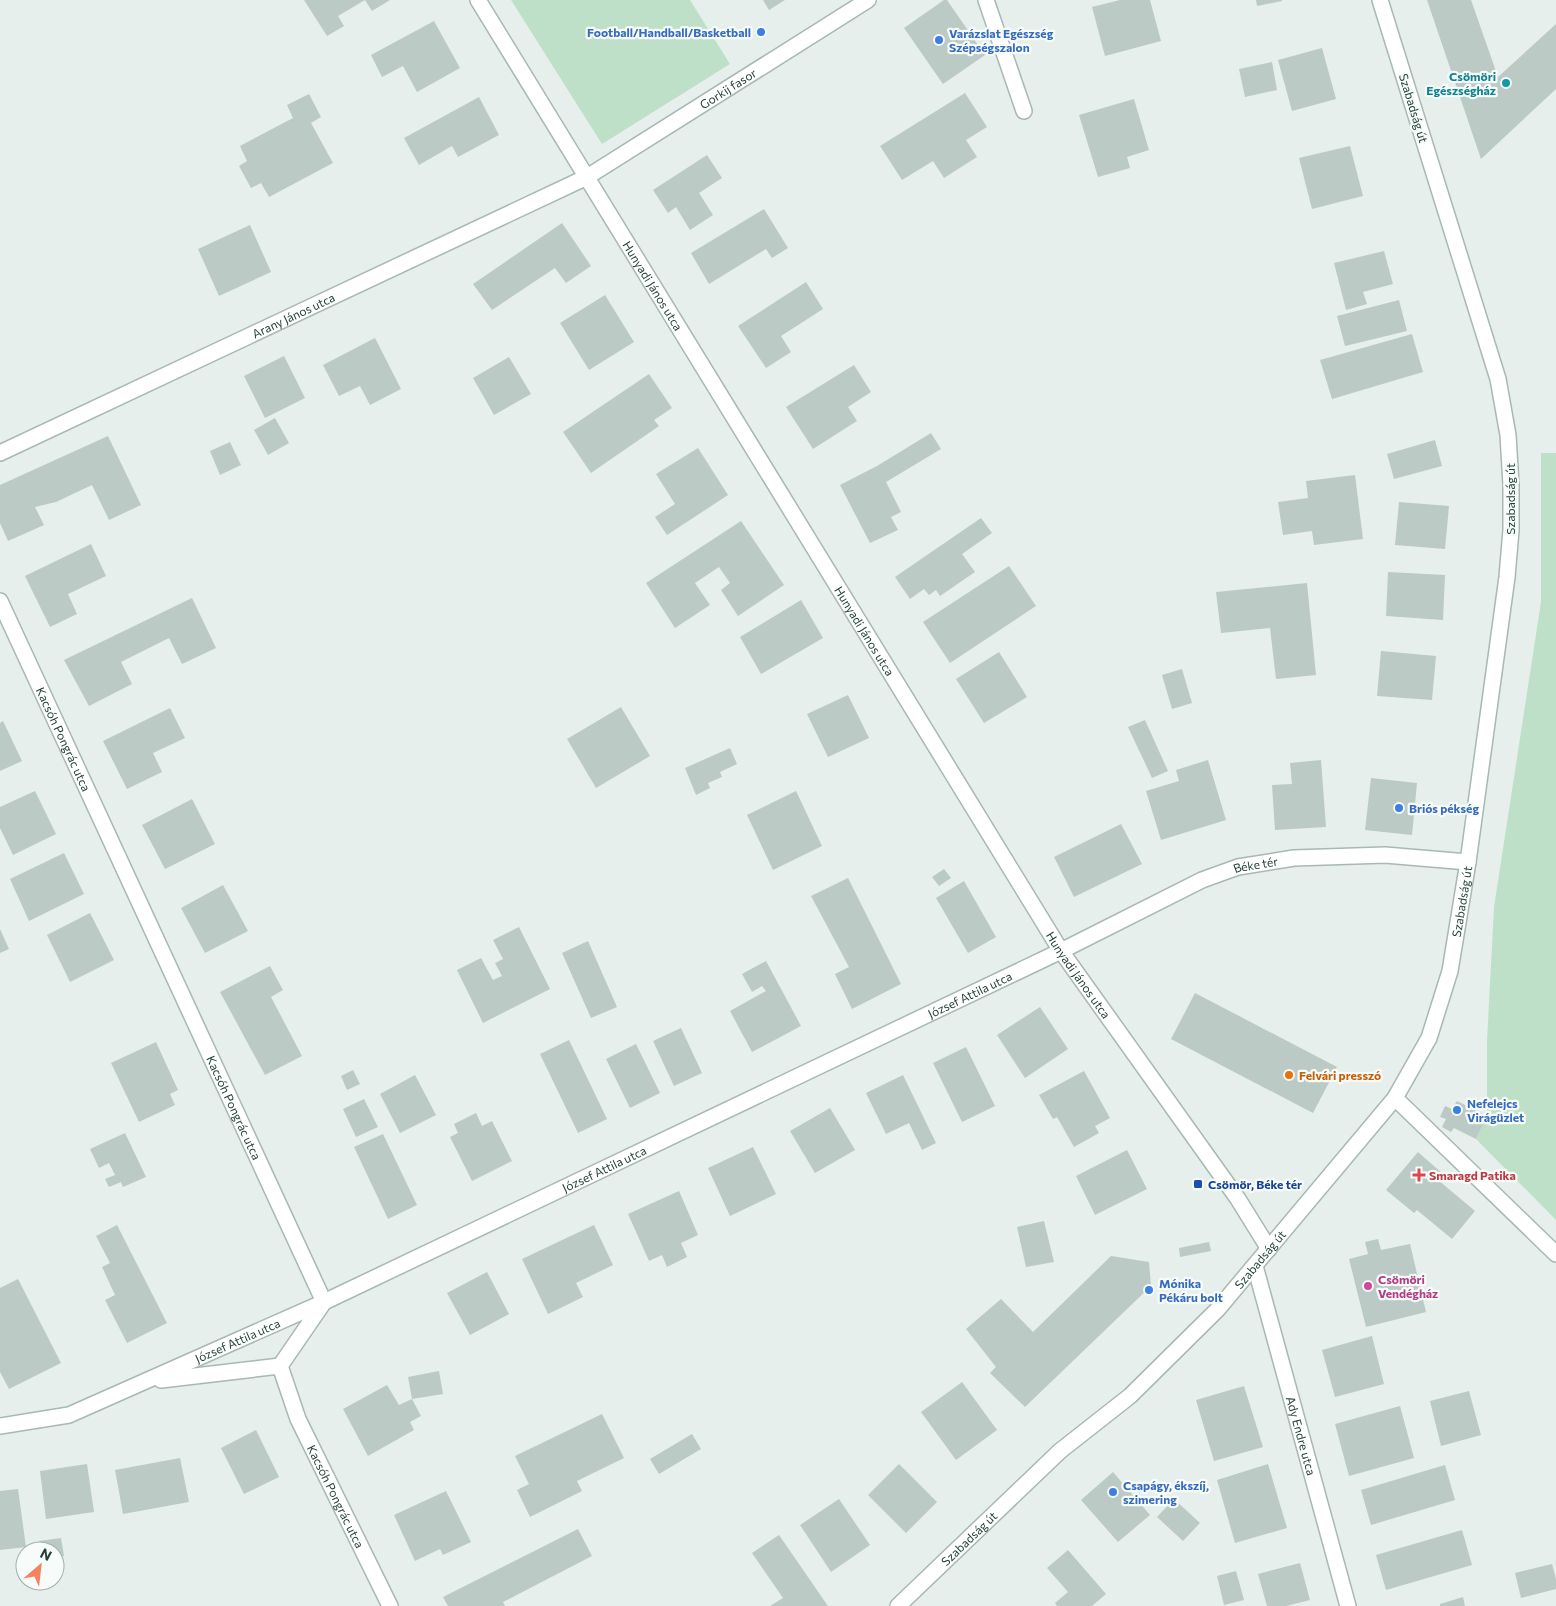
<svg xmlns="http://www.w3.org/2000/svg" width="1556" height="1606" font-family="Commissioner,sans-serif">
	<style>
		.green { fill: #bfe0c8 }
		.building { fill: #bbcac4 }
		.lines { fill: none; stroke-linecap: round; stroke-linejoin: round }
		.minor-casing { stroke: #a8b8b2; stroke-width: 18 }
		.minor { stroke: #fff; stroke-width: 15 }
		.shop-dot { fill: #3f7fe0; stroke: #f7fbf9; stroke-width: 2 }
		.culture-dot { fill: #0f9aa8; stroke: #f7fbf9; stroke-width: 2 }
		.food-dot { fill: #e8710a; stroke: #f7fbf9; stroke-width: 2 }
		.health-dot { fill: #e0444e; stroke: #f7fbf9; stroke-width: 2 }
		.transit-dot { fill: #1a4fb4; stroke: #f7fbf9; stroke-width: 2 }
		.hotel-dot { fill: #d1479c; stroke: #f7fbf9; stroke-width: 2 }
		.labels { text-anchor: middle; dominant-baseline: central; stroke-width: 4.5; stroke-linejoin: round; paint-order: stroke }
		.shop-label { font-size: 12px; font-weight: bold; fill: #366cbe; stroke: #f7fbf9; text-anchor: start }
		.culture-label { font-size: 12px; font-weight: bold; fill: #0d838f; stroke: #f7fbf9; text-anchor: end }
		.street-label { font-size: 12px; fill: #24423a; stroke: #f7fbf9 }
		.food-label { font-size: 12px; font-weight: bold; fill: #c56008; stroke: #f7fbf9; text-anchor: start }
		.health-label { font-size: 12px; font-weight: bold; fill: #be3a42; stroke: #f7fbf9; text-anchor: start }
		.transit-label { font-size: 12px; font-weight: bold; fill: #164399; stroke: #f7fbf9; text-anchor: start }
		.hotel-label { font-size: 12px; font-weight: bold; fill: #b23c85; stroke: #f7fbf9; text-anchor: start }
	</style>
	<rect width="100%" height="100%" fill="#e6efeb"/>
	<path class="green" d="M511,0H690L730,64L602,144Z
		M1541,453H1556V1220L1476,1139L1487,1116V1041L1494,907L1541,602Z"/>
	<path class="building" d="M304,0H365L338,16L344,26L327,36Z
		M365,0H390L372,11Z
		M763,0H785L769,10Z
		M944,0H947L985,55L943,84L904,28Z
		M1120,0H1150L1161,41L1105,56L1092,7Z
		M1256,0H1282V1L1257,6Z
		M1427,0H1471L1498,77L1556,24V89L1481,159Z
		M434,21L460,68L417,92L403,66L382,77L371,55Z
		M1322,48L1336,99L1292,111L1278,60Z
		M1272,62L1277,90L1245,97L1239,69Z
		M965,93L987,127L966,140L977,157L944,178L933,161L902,180L880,146Z
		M309,94L321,117L311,123L333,163L269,197L261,183L251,188L239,166L247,161L240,146L293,118L287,105Z
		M479,97L499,135L458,157L452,146L419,165L404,138Z
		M1134,99L1149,150L1127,157L1130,168L1098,177L1079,115Z
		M1350,146L1363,196L1312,209L1299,158Z
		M707,155L722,178L699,193L713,215L690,230L676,207L668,213L653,190Z
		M764,209L788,248L772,258L766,249L709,284L691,253Z
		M562,223L591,266L566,283L555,268L492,310L473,284Z
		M250,225L271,272L219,296L198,249Z
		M1384,251L1393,284L1363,292L1367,304L1346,310L1334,263Z
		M806,282L823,309L781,336L791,352L766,368L738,326Z
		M605,295L634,342L589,370L560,323Z
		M1399,300L1407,331L1345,346L1337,316Z
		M1412,334L1423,372L1332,399L1320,360Z
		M375,338L401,389L370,405L360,386L339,396L323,365Z
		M284,356L305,398L265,418L244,376Z
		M509,357L531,394L494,415L473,378Z
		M854,365L871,392L848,407L857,421L813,449L786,407Z
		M649,374L672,408L654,420L659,426L591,473L563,432Z
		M275,418L289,443L268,455L254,430Z
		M931,433L941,449L886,482L901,512L891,517L898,530L870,543L840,485L877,466Z
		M108,436L141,505L109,520L92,485L56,502L35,507L44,525L8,541L0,523V485Z
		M1435,440L1442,466L1394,479L1387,454Z
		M230,442L241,465L220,475L210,451Z
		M698,448L728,495L667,535L655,517L675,504L656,474Z
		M1355,475L1363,539L1314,545L1312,531L1283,535L1278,502L1308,498L1306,481Z
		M1399,502L1449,506L1445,549L1395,545Z
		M981,518L992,533L962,554L975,572L940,596L936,590L929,595L924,589L910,599L895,577Z
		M741,521L784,585L738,616L721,590L730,583L719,567L695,583L710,605L675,628L646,583Z
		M91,544L106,576L68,594L77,614L50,627L25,576Z
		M1009,566L1036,606L950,663L923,622Z
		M1388,572L1445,575L1443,620L1386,616Z
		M1307,583L1316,675L1276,679L1270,628L1221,633L1216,592Z
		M192,598L216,648L182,664L169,638L121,662L132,684L89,706L64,660Z
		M801,600L823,638L761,674L740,637Z
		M1381,651L1436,656L1432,700L1377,696Z
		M999,652L1027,697L984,723L956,679Z
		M1182,669L1192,703L1172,709L1162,675Z
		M848,695L869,738L828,757L807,714Z
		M621,707L650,756L596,788L567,739Z
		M170,708L185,738L153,753L162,772L127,789L103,741Z
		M1145,720L1168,771L1152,778L1128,727Z
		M3,721L22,761L0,771V723Z
		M730,748L737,764L720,772L722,777L708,783L710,788L696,795L685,768Z
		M1208,760L1226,820L1161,840L1146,791L1179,781L1176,770Z
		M1321,760L1326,827L1275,830L1272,785L1292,784L1290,763Z
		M1371,778L1417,783L1412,835L1365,830Z
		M35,791L56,834L13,855L0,828V807Z
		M796,791L822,846L773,870L747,815Z
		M192,799L215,844L165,869L142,825Z
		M1121,824L1142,864L1074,897L1054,857Z
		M64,853L84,894L29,921L10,879Z
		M944,869L951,878L939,886L932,877Z
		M848,878L901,984L852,1009L835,974L849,967L811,896Z
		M964,881L996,937L968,953L936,898Z
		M223,885L248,931L205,953L181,908Z
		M90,913L114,960L70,982L47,935Z
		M519,927L550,989L483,1023L457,970L481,958L493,980L502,976L495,963L503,959L493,940Z
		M0,929L9,949L0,953Z
		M588,941L617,1007L591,1018L562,953Z
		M766,961L801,1026L752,1052L730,1011L766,991L762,986L752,992L742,974Z
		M270,966L283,990L271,997L302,1056L265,1075L220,992Z
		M1195,993L1337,1067L1313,1113L1171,1039Z
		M1040,1007L1068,1049L1025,1078L997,1035Z
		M681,1028L702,1073L674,1086L653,1041Z
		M569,1040L607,1119L578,1133L540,1054Z
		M156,1042L178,1090L170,1094L175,1105L139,1122L111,1063Z
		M636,1044L660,1093L630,1108L606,1059Z
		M966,1047L995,1106L962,1122L933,1063Z
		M353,1070L360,1084L347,1090L341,1076Z
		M1084,1071L1110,1118L1095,1126L1099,1133L1074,1147L1057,1117L1053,1119L1039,1095Z
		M415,1075L436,1115L400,1133L380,1094Z
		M903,1075L936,1143L922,1150L909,1123L886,1134L866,1093Z
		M364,1099L378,1127L356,1137L343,1109Z
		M1457,1101L1487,1116L1476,1139L1454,1128L1451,1132L1442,1127L1446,1119L1440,1117L1445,1106L1452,1109Z
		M830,1108L855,1150L815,1173L790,1131Z
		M476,1113L482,1126L492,1121L512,1161L472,1181L450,1137L458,1133L454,1124Z
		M125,1133L146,1177L123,1187L121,1182L109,1187L105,1179L115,1175L109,1163L99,1168L90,1149Z
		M383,1134L417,1205L388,1219L354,1147Z
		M753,1147L776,1194L730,1216L708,1168Z
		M1127,1150L1147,1189L1095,1215L1076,1176Z
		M1418,1152L1443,1174L1438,1180L1475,1211L1452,1239L1417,1210L1414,1213L1386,1190Z
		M679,1191L698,1235L681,1243L687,1257L667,1267L662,1255L649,1261L628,1214Z
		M1044,1221L1054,1262L1026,1267L1017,1227Z
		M117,1225L167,1323L127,1343L105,1300L115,1295L102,1267L110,1263L96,1236Z
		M594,1225L613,1265L576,1283L583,1297L548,1314L522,1259Z
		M1378,1239L1381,1250L1410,1244L1426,1312L1366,1327L1349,1259L1368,1254L1365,1242Z
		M1209,1242L1211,1251L1180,1257L1179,1248Z
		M1111,1256L1149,1262L1151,1286L1025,1407L990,1373L996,1367L966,1329L1001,1299L1033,1332Z
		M487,1272L509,1314L470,1335L447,1293Z
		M18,1279L61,1363L9,1389L0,1372V1288Z
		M1372,1336L1384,1384L1335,1397L1322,1350Z
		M439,1371L443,1394L412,1399L408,1377Z
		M962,1382L997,1430L956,1460L921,1412Z
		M387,1385L399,1405L412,1399L421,1416L410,1422L414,1430L368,1456L343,1409Z
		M1244,1386L1263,1447L1214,1461L1196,1400Z
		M1469,1391L1481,1435L1441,1446L1430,1401Z
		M1400,1406L1414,1458L1349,1476L1335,1424Z
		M602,1414L624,1458L577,1481L582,1491L530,1517L517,1490L529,1484L515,1456Z
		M256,1430L279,1477L244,1494L221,1448Z
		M692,1434L701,1449L659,1474L650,1459Z
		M180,1458L189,1502L123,1514L115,1470Z
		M87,1464L94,1512L46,1519L40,1471Z
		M899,1464L937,1502L906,1533L868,1495Z
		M1268,1464L1287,1528L1235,1543L1217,1480Z
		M1445,1465L1455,1500L1371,1525L1361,1490Z
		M1113,1472L1150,1515L1118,1542L1081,1500Z
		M18,1489L26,1547L0,1550V1491Z
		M446,1491L471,1542L443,1555L440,1549L415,1561L394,1515Z
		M839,1499L870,1545L831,1572L800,1525Z
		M1174,1499L1200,1523L1183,1541L1157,1517Z
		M578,1529L592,1556L503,1602L505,1606H448L443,1597Z
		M1462,1530L1472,1565L1386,1590L1376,1555Z
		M779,1535L828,1606H770L783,1598L752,1553Z
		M61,1538L64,1556L55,1557V1551H40L39,1541Z
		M1068,1550L1106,1594L1092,1606H1057L1055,1603L1068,1592L1047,1568Z
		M1300,1563L1310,1600L1286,1606H1267L1258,1574Z
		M1552,1564L1556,1579V1589L1521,1598L1515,1573Z
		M1236,1571L1244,1600L1224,1605L1217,1576Z
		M1463,1597L1465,1606H1440V1604Z"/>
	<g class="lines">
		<g class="minor-casing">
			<g id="minor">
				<path id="s1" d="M478,0L1061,951L1238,1199L1269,1249"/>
				<path d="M986,0L1024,111"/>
				<path id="s2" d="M0,453L587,177L868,0"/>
				<path id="s3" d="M0,601L324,1302L280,1366"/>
				<path d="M1395,1098L1556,1254"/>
				<path id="s4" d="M1255,1266L1348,1606"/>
				<path id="s5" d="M280,1366L298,1419L390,1606"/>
				<path d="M161,1380L280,1366"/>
				<path id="s6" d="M0,1426L69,1415L324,1302L1061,951L1202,880L1238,867L1294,858L1385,855L1468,862"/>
				<path id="s7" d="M898,1606L1060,1451L1130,1396L1218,1309L1395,1098L1429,1038L1450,971L1468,862L1507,577L1511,530V485L1508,435L1498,379L1380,0"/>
			</g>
		</g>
		<use href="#minor" class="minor"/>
	</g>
	<g class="shop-dot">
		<circle cx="761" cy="32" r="5"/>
		<circle cx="939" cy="40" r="5"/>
		<circle cx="1399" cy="808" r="5"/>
		<circle cx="1457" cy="1110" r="5"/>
		<circle cx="1149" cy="1290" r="5"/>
		<circle cx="1113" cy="1492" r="5"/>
	</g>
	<circle class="culture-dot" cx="1506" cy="83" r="5"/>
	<circle class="food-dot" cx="1289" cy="1075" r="5"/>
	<path class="health-dot" d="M1416.5 1167.5h5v5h5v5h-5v5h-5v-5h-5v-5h5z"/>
	<rect class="transit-dot" x="1193" y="1179" width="10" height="10" rx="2.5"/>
	<circle class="hotel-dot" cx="1368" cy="1286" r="5"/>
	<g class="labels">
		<g class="shop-label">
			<text x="751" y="32" text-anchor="end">Football/Handball/Basketball</text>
			<text x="949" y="33">Varázslat Egészség<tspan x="949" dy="14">Szépségszalon</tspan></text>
			<text x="1409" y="808">Briós pékség</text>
			<text x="1467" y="1103">Nefelejcs<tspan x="1467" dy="14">Virágüzlet</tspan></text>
			<text x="1159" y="1283">Mónika<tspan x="1159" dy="14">Pékáru bolt</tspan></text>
			<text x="1123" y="1485">Csapágy, ékszíj,<tspan x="1123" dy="14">szimering</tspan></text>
		</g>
		<g class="culture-label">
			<text x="1496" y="76">Csömöri<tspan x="1496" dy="14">Egészségház</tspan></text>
		</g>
		<g class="street-label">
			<text stroke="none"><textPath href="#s2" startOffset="815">Gorkij fasor</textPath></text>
			<text transform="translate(1414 108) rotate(73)">Szabadság út</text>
			<text stroke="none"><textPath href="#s1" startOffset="335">Hunyadi János utca</textPath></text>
			<text stroke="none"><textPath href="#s2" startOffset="324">Arany János utca</textPath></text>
			<text transform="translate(1510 499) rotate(-90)">Szabadság út</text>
			<text stroke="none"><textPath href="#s1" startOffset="740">Hunyadi János utca</textPath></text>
			<text stroke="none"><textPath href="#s3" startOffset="152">Kacsóh Pongrác utca</textPath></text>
			<text stroke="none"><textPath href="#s6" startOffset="1379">Béke tér</textPath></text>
			<text stroke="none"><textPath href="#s7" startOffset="922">Szabadság út</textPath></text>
			<text stroke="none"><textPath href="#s1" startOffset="1145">Hunyadi János utca</textPath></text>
			<text stroke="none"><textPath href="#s6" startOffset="1064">József Attila utca</textPath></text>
			<text stroke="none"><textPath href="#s3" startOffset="558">Kacsóh Pongrác utca</textPath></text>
			<text stroke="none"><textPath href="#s6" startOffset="659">József Attila utca</textPath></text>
			<text stroke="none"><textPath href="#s7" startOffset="502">Szabadság út</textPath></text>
			<text stroke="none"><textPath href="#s6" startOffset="254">József Attila utca</textPath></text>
			<text stroke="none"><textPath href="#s4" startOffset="176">Ady Endre utca</textPath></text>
			<text stroke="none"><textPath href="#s5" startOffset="142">Kacsóh Pongrác utca</textPath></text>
			<text stroke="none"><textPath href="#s7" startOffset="98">Szabadság út</textPath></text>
		</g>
		<g class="food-label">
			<text x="1299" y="1075">Felvári presszó</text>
		</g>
		<g class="health-label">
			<text x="1429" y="1175">Smaragd Patika</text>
		</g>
		<g class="transit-label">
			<text x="1208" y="1184">Csömör, Béke tér</text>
		</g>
		<g class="hotel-label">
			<text x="1378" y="1279">Csömöri<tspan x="1378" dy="14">Vendégház</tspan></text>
		</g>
	</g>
	<g transform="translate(40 1566) rotate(28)"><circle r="24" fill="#f7fbf9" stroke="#a3b1ad"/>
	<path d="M0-4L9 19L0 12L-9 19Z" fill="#f4845f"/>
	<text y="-8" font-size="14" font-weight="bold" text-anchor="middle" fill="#24423a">N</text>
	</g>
</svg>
